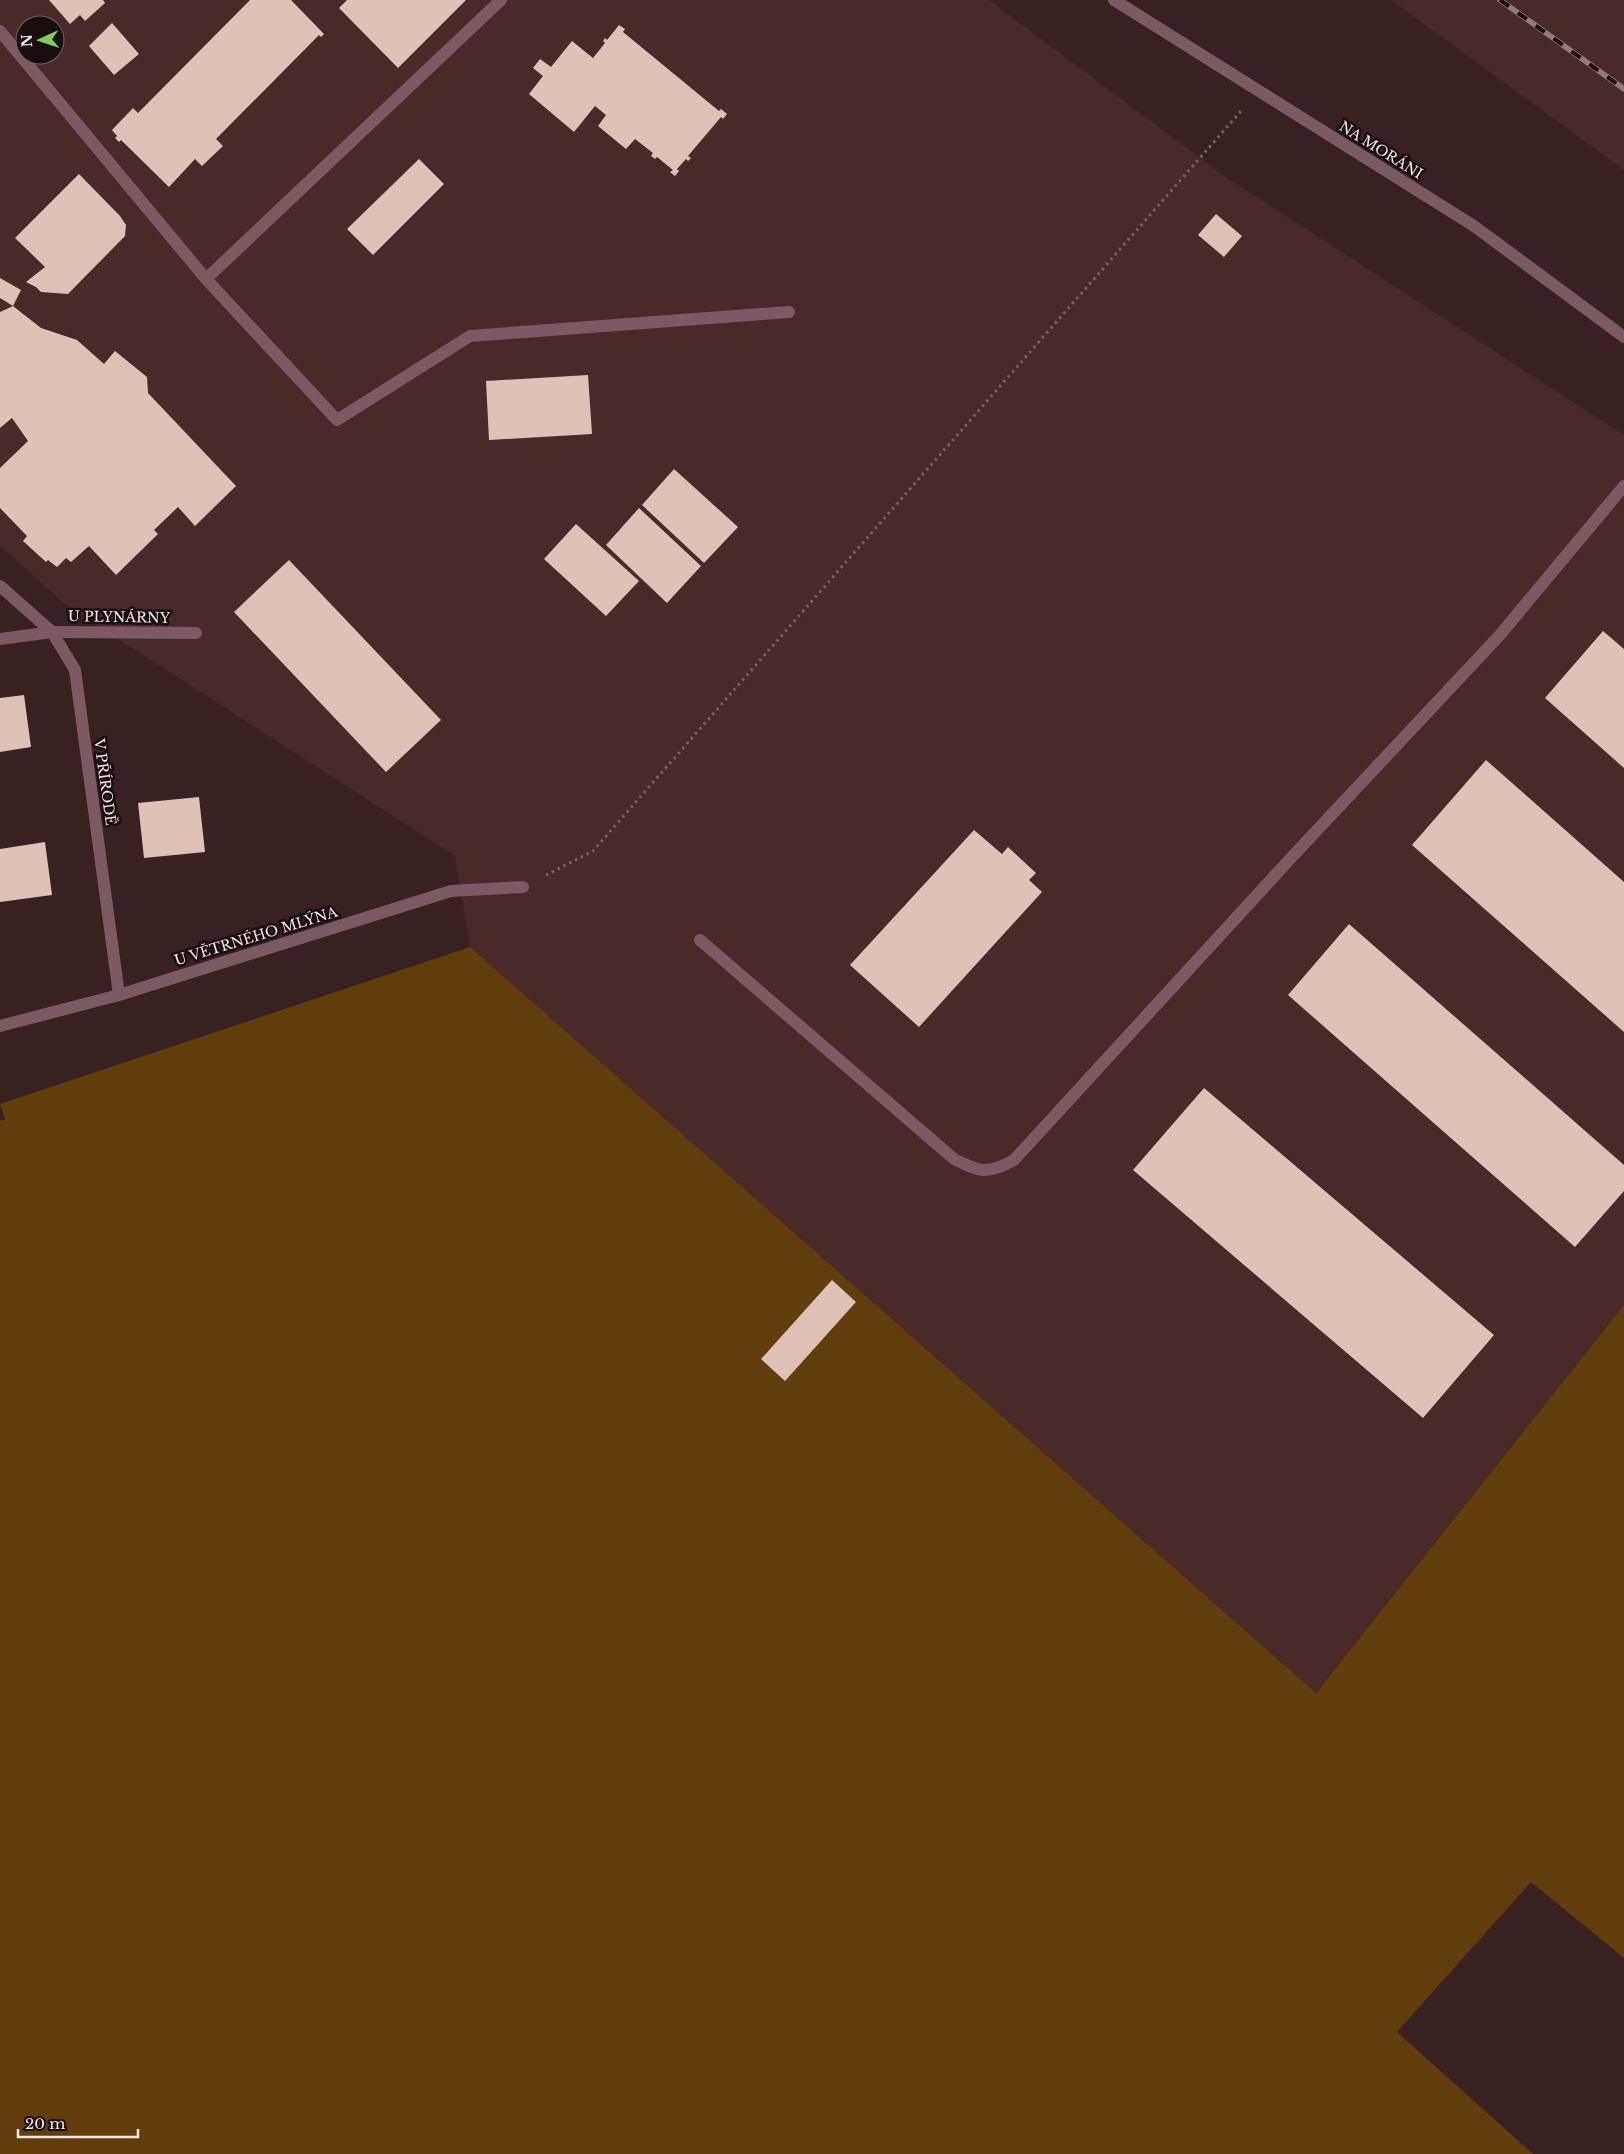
<svg xmlns="http://www.w3.org/2000/svg" width="1624" height="2154" font-family="'Libre Baskerville',serif">
	<style>
		.built { fill: #482a28; fill-rule: evenodd }
		.green { fill: #633e0d }
		.building { fill: #dec2b6 }
		.lines { fill: none; stroke-linecap: round; stroke-linejoin: round }
		.path { stroke: #786362; stroke-width: 3; stroke-dasharray: 2.5 4; stroke-linecap: butt }
		.lane { stroke: #7b5a63; stroke-width: 12 }
		.street { stroke: #7b5a63; stroke-width: 12 }
		.rail-casing { stroke: #8f7b7a; stroke-width: 5.5 }
		.rail { stroke: #180e0d; stroke-width: 4; stroke-dasharray: 11; stroke-linecap: butt }
		.labels { text-anchor: middle; dominant-baseline: central; stroke-width: 5; stroke-linejoin: round; paint-order: stroke }
		.street-label { font-size: 14px; fill: #f7e7e6; stroke: #180e0d }
	</style>
	<rect width="100%" height="100%" fill="#382120"/>
	<path class="built" d="M0,0H989L1220,173L1624,435V1305L1316,1693L470,947L455,856L67,606L0,546ZM25,25H55V55H25Z
		M1391,0H1624V170Z"/>
	<path class="green" d="M470,947L1316,1693L1624,1305V1958L1531,1882L1397,2032L1533,2154H0V1121L5,1119L0,1104Z"/>
	<path class="building" d="M49,0H103L105,3L85,21L80,15L70,24Z
		M250,0H291L324,34L321,37L319,35L216,139L223,146L202,166L195,159L169,187L121,140L119,142L115,138L117,136L112,130L133,108L138,113Z
		M347,0H466L398,68L339,8Z
		M112,23L139,54L114,75L89,46Z
		M619,25L625,29L623,32L719,111L721,109L727,114L723,119L721,117L688,156L691,158L688,161L686,159L677,169L679,171L675,176L670,172L673,170L657,157L655,159L651,156L653,153L635,139L626,149L598,126L606,115L595,106L574,132L529,94L543,76L533,68L540,59L551,67L572,41L593,58L605,43L603,41L605,38L607,40Z
		M419,159L444,184L373,255L347,229Z
		M79,174L120,216L126,225L125,236L68,294L41,292L36,287L26,282L45,267L15,238Z
		M1216,214L1242,236L1224,257L1198,235Z
		M0,278L21,290L13,306L0,298Z
		M13,306L41,328L77,340L104,364L115,351L147,377L148,393L236,486L195,526L178,507L154,530L158,534L116,575L89,546L71,562L66,558L57,567L48,560L46,562L23,541L27,536L0,508V468L28,441L12,418L0,428V312Z
		M588,375L592,434L489,440L486,381Z
		M674,469L738,527L704,563L642,505Z
		M639,508L701,566L667,603L606,545Z
		M576,524L639,581L606,616L544,559Z
		M289,560L441,720L386,772L234,612Z
		M1603,631L1624,649V768L1545,698Z
		M24,695L31,747L0,752V698Z
		M1486,760L1624,882V1032L1412,845Z
		M199,797L205,852L144,858L138,803Z
		M974,830L1002,854L1008,847L1036,873L1029,880L1042,892L919,1027L850,965Z
		M45,842L52,895L0,902V849Z
		M1349,924L1624,1165V1191L1575,1247L1288,995Z
		M1204,1088L1494,1335L1423,1418L1133,1170Z
		M832,1280L856,1302L785,1381L761,1359Z"/>
	<g class="lines">
		<path class="path" d="M546,875L593,851L1241,111"/>
		<path class="lane" d="M0,31L206,279L501,0
			M206,279L337,420L470,336L789,312
			M52,632L196,633
			M700,940L954,1159C980,1172 987,1175 1014,1160L1290,859L1499,636L1624,486"/>
		<path class="street" d="M1114,0L1474,226L1624,337
			M0,586L52,632L75,670L119,995
			M0,639L52,632
			M0,1026L119,995L451,891L523,887"/>
		<g class="rail-casing">
			<path id="rail" d="M1500,0L1624,89"/>
		</g>
		<use href="#rail" class="rail"/>
	</g>
	<g class="labels">
		<g class="street-label">
			<text transform="translate(1381 150) rotate(32)">NA MORÁNI</text>
			<text transform="translate(119 617) rotate(1)">U PLYNÁRNY</text>
			<text transform="translate(105 782) rotate(82)">V PŘÍRODĚ</text>
			<text transform="translate(256 936) rotate(-17)">U VĚTRNÉHO MLÝNA</text>
		</g>
	</g>
	<g transform="translate(40 40) rotate(267)"><circle r="24" fill="#180e0d" stroke="#716564"/>
	<path d="M0-4L9 19L0 12L-9 19Z" fill="#80d051"/>
	<text y="-8" font-size="14" font-weight="bold" text-anchor="middle" fill="#f7e7e6">N</text>
	</g>
	<path d="M18 2129v8h120v-8" fill="none" stroke="#f7e7e6" stroke-width="2.5"/>
	<text x="25" y="2129" font-size="15" fill="#f7e7e6" stroke="#180e0d" stroke-width="4" paint-order="stroke">20 m</text>
</svg>
